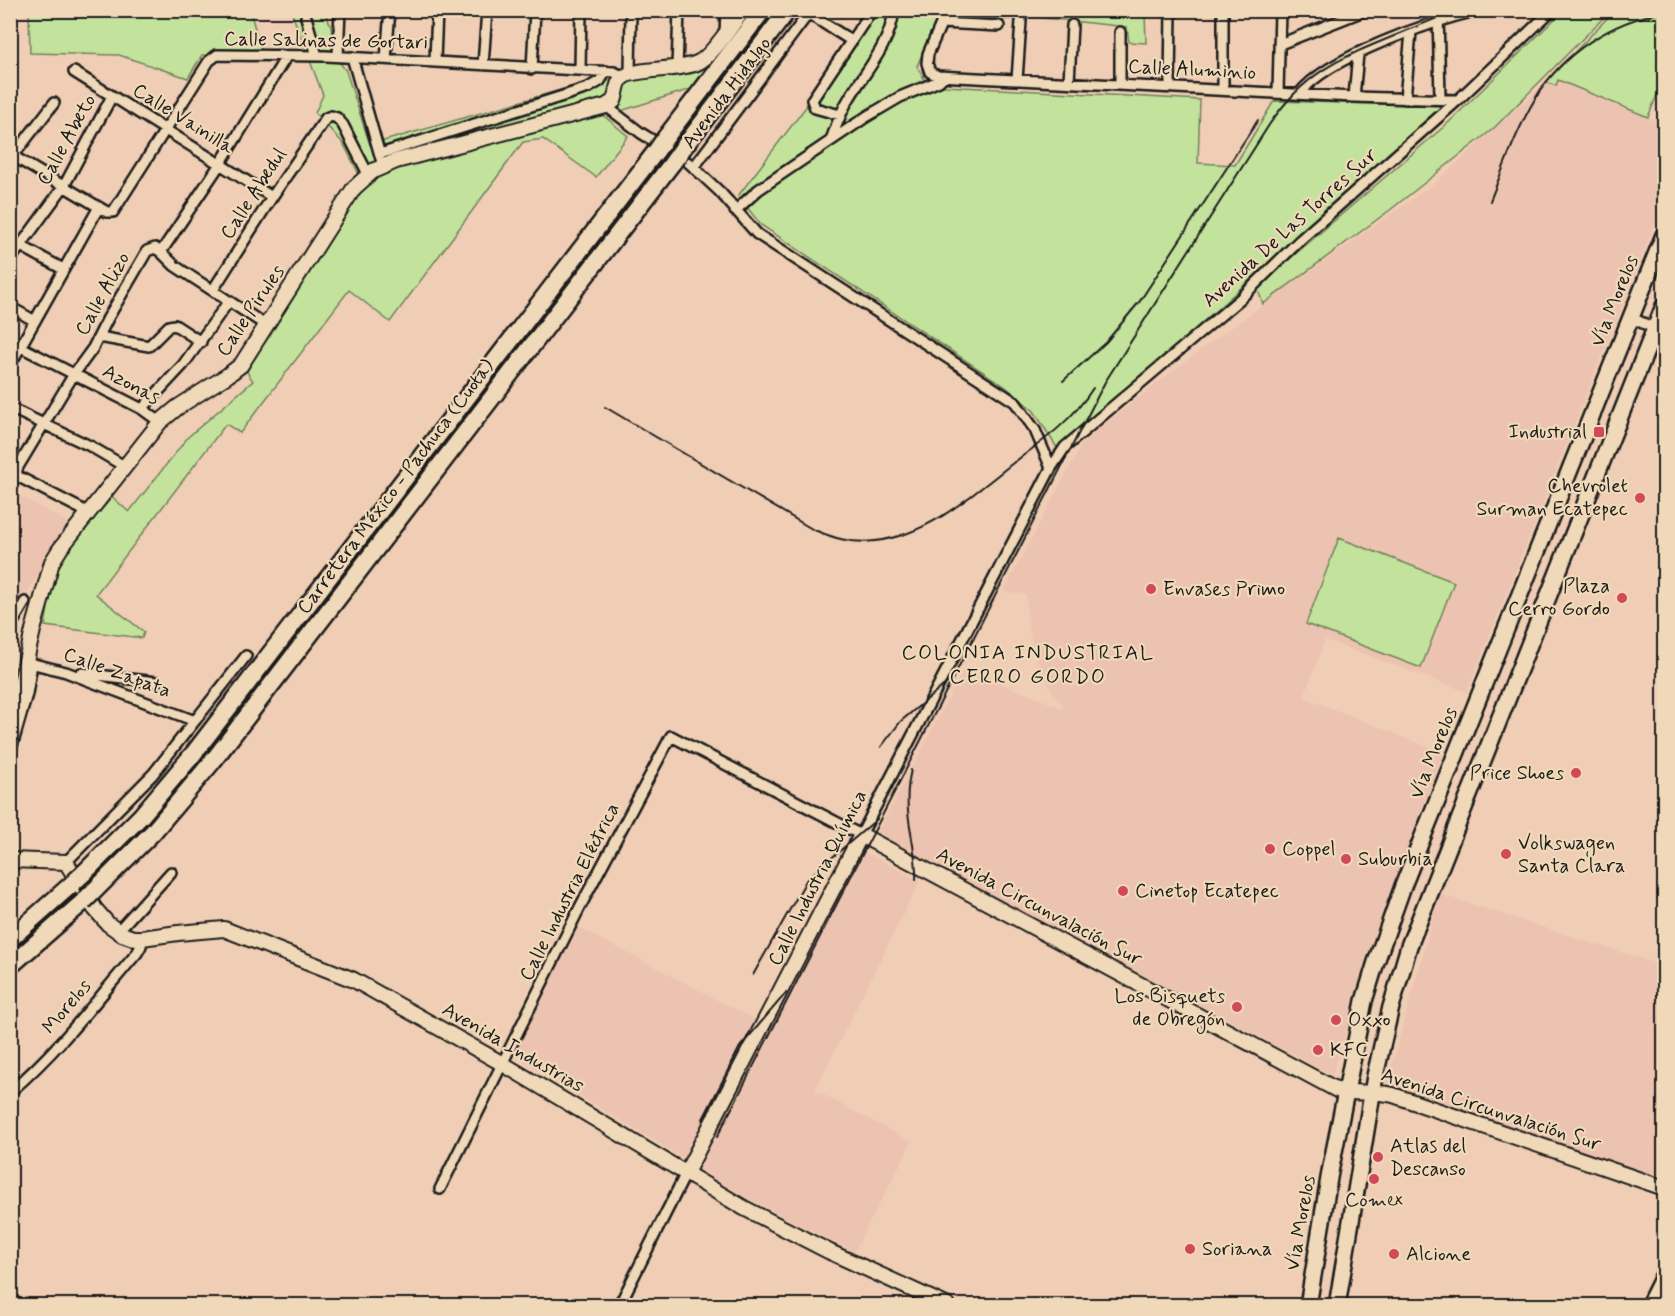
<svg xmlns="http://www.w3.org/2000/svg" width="1675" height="1316" font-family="Mynerve,sans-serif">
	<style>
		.built { fill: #ecc3b0 }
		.green { fill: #c3e39c; stroke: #70805c; stroke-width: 1.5 }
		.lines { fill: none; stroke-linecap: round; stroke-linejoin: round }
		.street-casing { stroke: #1c1c1c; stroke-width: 14 }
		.secondary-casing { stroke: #1c1c1c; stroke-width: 18 }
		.primary-casing { stroke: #1c1c1c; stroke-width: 20 }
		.highway-casing { stroke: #1c1c1c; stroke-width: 21 }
		.street { stroke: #f0d9b8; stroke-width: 9 }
		.secondary { stroke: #f0d9b8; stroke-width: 14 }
		.primary { stroke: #f0d9b8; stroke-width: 15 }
		.highway { stroke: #f0d9b8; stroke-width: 16 }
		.rail { stroke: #1c1c1c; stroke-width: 2 }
		.highway-bridge-casing { stroke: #1c1c1c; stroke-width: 21; stroke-linecap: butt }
		.highway-bridge { stroke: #f0d9b8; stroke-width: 16 }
		.poi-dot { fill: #d1495b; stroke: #f0d9b8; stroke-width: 2 }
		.labels { text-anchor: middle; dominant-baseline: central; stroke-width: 4.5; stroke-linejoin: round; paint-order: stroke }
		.street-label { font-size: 20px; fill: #1c1c1c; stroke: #f0d9b8 }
		.poi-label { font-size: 20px; fill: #1c1c1c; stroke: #f0d9b8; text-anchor: start }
		.neighbourhood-label { font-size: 21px; letter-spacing: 1.5px; fill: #1c1c1c; stroke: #f0d9b8 }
	</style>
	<rect width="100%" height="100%" fill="#f0ceb5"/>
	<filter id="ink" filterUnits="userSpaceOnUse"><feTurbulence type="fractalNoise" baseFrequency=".0167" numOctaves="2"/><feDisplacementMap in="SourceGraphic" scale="12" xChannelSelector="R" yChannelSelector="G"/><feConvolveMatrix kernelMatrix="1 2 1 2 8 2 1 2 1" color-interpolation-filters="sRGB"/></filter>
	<g filter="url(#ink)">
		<path class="built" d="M1558,80L1664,124V201L1467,692L1325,640L1304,697L1443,753L1408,846L1332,1075L876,835L964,669L1065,709L1050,688L1035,656L1028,625L1026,595L1003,592L1085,439L1204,347L1436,182L1546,82L1556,85Z
			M11,491L71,524L11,619Z
			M863,851L920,881L815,1090L912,1142L854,1252L750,1200L699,1169Z
			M1440,894L1664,966V1180L1386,1085Z
			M578,927L756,1020L684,1159L514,1056Z"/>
		<path class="green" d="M29,11H250L262,53L202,55L188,78L119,55L30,53Z
			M291,11H324L331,26L333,53L346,71L370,145L584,83L681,75L708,65L691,89L604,116L628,136L596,177L543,139L523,142L390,322L349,290L240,433L226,424L96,594L144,632L142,638L45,626C49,602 52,576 65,555C78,534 97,516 112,497L129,512L188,437L253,381L247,372L286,282L342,194L360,176L343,143L315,113L323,95Z
			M879,11H941L917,66L924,79L945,86L1200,100L1198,163L1235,165L1274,101L1444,106L1059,451L1034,411L1006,387L761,225L738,196Z
			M988,11H1148L1145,13L1146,43L1129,42L1127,27L1034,17L988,21Z
			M1563,11H1610L1493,129L1390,210L1263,304L1257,287L1447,124Z
			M1614,11H1664V78L1648,117L1558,80L1556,86L1546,82Z
			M1339,538L1454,582L1421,668L1306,624Z"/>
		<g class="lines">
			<g class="street-casing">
				<path id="street" d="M947,10L928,54L927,63L930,72L938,76L1354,97L1458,100
					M809,14L852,41
					M306,17L317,56
					M941,23L999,26
					M725,34L726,10
					M1280,44L1366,10
					M338,56L340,10
					M352,57L383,166
					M386,59L390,10
					M435,61L437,10
					M483,65L487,10
					M677,68L679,10
					M532,69L535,10
					M580,70L581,10
					M74,72L272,197
					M630,73L631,10
					M1017,80L1021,21
					M1069,82L1072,25
					M1120,85V32
					M1170,87L1171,10
					M1223,90V10
					M1278,93L1280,10
					M1299,94C1328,56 1433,21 1479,10
					M1354,97L1358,54
					M1405,99L1411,32
					M1440,99L1438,13L1445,10
					M606,106L641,133L689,163L720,192L757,234L1015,402L1035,430L1051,468
					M840,115L815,108L812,100L872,10
					M831,140C836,126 841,111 850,97C867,69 890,45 894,10
					M380,154L588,88L600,81L606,71
					M13,156L107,212H113L209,61L217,55L326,56L614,72L623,76
					M10,160L54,103
					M694,167L811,10
					M735,211L758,190L866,117L900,97L939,81L943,77
					M21,246L63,269
					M161,252L175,266L267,326
					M10,260L64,186L112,96
					M213,290L272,197L326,118L331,116L337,118L343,125L368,174
					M10,307L35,321
					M1631,318L1664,332
					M99,337L149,346L169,326L175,325L201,342
					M21,347L142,409L160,422
					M10,365L99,207
					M10,408L90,446L124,466
					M142,409L183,365L229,301
					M87,512L19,477L16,473L18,467L74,374L93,348L108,318L147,251L155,248L161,252L220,164L286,57
					M10,627L25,602
					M26,662L66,672L195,721
					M81,673L156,682
					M10,753L27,694L32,664
					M66,862L153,774L246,656
					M118,931L171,872
					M10,1092C58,1051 96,1001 137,953L141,946L142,938
					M440,1189L580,907L671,736L861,835L1051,468L1065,447L1240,299L1300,240L1458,100L1552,10
					M621,1300L633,1306
					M619,1306L686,1173
					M1645,1306L1664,1268"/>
			</g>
			<g class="secondary-casing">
				<path id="secondary" d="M10,731L33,630L52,562L60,549L160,422L178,407L228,375L241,365L354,188L373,171L396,161L606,106L614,101C617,94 616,85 621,79C629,68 680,71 697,63C711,58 733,23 743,10
					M10,860L66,862L95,909L108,924L122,934L133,938H142L178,933L224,929L354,980L503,1064L744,1208L830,1252L948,1306
					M686,1173L861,835L1337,1090C1354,1095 1373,1090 1393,1095L1664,1188"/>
			</g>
			<g class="primary-casing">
				<path id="primary" d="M1308,1306L1330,1172L1364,1001L1376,962L1403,886L1664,235
					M1337,1306L1375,1076L1391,1007L1409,946L1664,306"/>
			</g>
			<g class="highway-casing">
				<path id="highway" d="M666,137L763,10
					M683,148L788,10
					M85,872L141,816L194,753L657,150
					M94,891L153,832L212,762L673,162
					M10,939L73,883
					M10,966L83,902"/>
			</g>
			<use href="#street" class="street"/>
			<use href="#secondary" class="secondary"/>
			<use href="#primary" class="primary"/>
			<use href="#highway" class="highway"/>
			<path class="rail" d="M1490,201C1504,167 1516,131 1535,99C1562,53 1612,21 1664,12
				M1063,381L1106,342L1140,301L1258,120
				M605,407L812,529C833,538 852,544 875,541C929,535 972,495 1013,463C1043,441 1073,420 1093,388
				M881,747L901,721L948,682
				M911,770C906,790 907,812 911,832C913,848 917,863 916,880
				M753,975L807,879L877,819
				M703,1119L740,1047L786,993
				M717,1137L1105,382L1269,125C1304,73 1338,59 1394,36C1416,27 1437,17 1459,10"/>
			<g class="highway-bridge-casing">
				<path id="highway-bridge" d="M657,150L666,137
					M673,162L683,148
					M73,883L85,872
					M83,902L94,891"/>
			</g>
			<use href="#highway-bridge" class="highway-bridge"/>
		</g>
	</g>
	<g class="poi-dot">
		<rect x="1593" y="426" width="12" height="12" rx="3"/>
		<circle cx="1640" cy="498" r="6"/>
		<circle cx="1151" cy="589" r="6"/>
		<circle cx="1622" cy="598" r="6"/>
		<circle cx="1576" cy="773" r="6"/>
		<circle cx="1270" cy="849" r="6"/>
		<circle cx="1506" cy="854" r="6"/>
		<circle cx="1346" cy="859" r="6"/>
		<circle cx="1123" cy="891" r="6"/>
		<circle cx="1237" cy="1007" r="6"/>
		<circle cx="1336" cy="1020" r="6"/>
		<circle cx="1318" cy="1050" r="6"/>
		<circle cx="1378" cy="1157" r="6"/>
		<circle cx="1374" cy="1179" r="6"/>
		<circle cx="1190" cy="1249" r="6"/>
		<circle cx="1394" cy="1254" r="6"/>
	</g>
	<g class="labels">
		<g class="street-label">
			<text transform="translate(326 41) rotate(1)">Calle Salinas de Gortari</text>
			<text transform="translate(1192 70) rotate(3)">Calle Aluminio</text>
			<text transform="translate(727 93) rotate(-53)">Avenida Hidalgo</text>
			<text transform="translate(183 119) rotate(32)">Calle Vainilla</text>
			<text transform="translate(67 140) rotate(-61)">Calle Abeto</text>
			<text transform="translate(254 194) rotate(-57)">Calle Abedul</text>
			<text transform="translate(1290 228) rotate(-42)">Avenida De Las Torres Sur</text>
			<text transform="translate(103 294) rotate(-61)">Calle Alizo</text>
			<text transform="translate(1615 301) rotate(-68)">Vía Morelos</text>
			<text transform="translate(251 311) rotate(-56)">Calle Pirules</text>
			<text transform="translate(131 385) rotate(29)">Azonas</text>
			<text transform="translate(396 487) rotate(-53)">Carretera México - Pachuca (Cuota)</text>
			<text transform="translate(117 673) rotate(20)">Calle Zapata</text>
			<text transform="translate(1434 753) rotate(-68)">Vía Morelos</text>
			<text transform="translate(818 878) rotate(-63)">Calle Industria Química</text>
			<text transform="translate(570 892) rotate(-63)">Calle Industria Eléctrica</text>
			<text transform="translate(1039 907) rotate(28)">Avenida Circunvalación Sur</text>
			<text transform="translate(67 1007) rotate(-50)">Morelos</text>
			<text transform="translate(513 1048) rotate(30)">Avenida Industrias</text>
			<text transform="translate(1491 1110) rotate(18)">Avenida Circunvalación Sur</text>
			<text transform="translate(1301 1223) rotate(-80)">Vía Morelos</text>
		</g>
		<g class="poi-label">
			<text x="1587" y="432" text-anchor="end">Industrial</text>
			<text x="1628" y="486" text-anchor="end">Chevrolet<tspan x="1628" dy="23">Surman Ecatepec</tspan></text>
			<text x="1610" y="586" text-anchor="end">Plaza<tspan x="1610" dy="23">Cerro Gordo</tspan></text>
			<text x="1163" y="589">Envases Primo</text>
			<text x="1564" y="773" text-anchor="end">Price Shoes</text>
			<text x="1518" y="843">Volkswagen<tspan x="1518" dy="23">Santa Clara</tspan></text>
			<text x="1282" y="849">Coppel</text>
			<text x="1358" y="859">Suburbia</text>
			<text x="1135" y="891">Cinetop Ecatepec</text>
			<text x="1225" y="996" text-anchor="end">Los Bisquets<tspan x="1225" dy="23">de Obregón</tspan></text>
			<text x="1348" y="1020">Oxxo</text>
			<text x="1330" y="1050">KFC</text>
			<text x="1390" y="1146">Atlas del<tspan x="1390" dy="23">Descanso</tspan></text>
			<text x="1374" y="1200" text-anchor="middle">Comex</text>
			<text x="1202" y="1249">Soriana</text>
			<text x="1406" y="1254">Alcione</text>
		</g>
		<g class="neighbourhood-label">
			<text x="1028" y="653">COLONIA INDUSTRIAL<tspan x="1028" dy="24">CERRO GORDO</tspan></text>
		</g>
	</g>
	<rect width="1675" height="1316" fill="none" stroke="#f0d9b8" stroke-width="36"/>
	<rect x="18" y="18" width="1639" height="1280" fill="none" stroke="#1c1c1c" stroke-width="2" filter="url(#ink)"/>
</svg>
